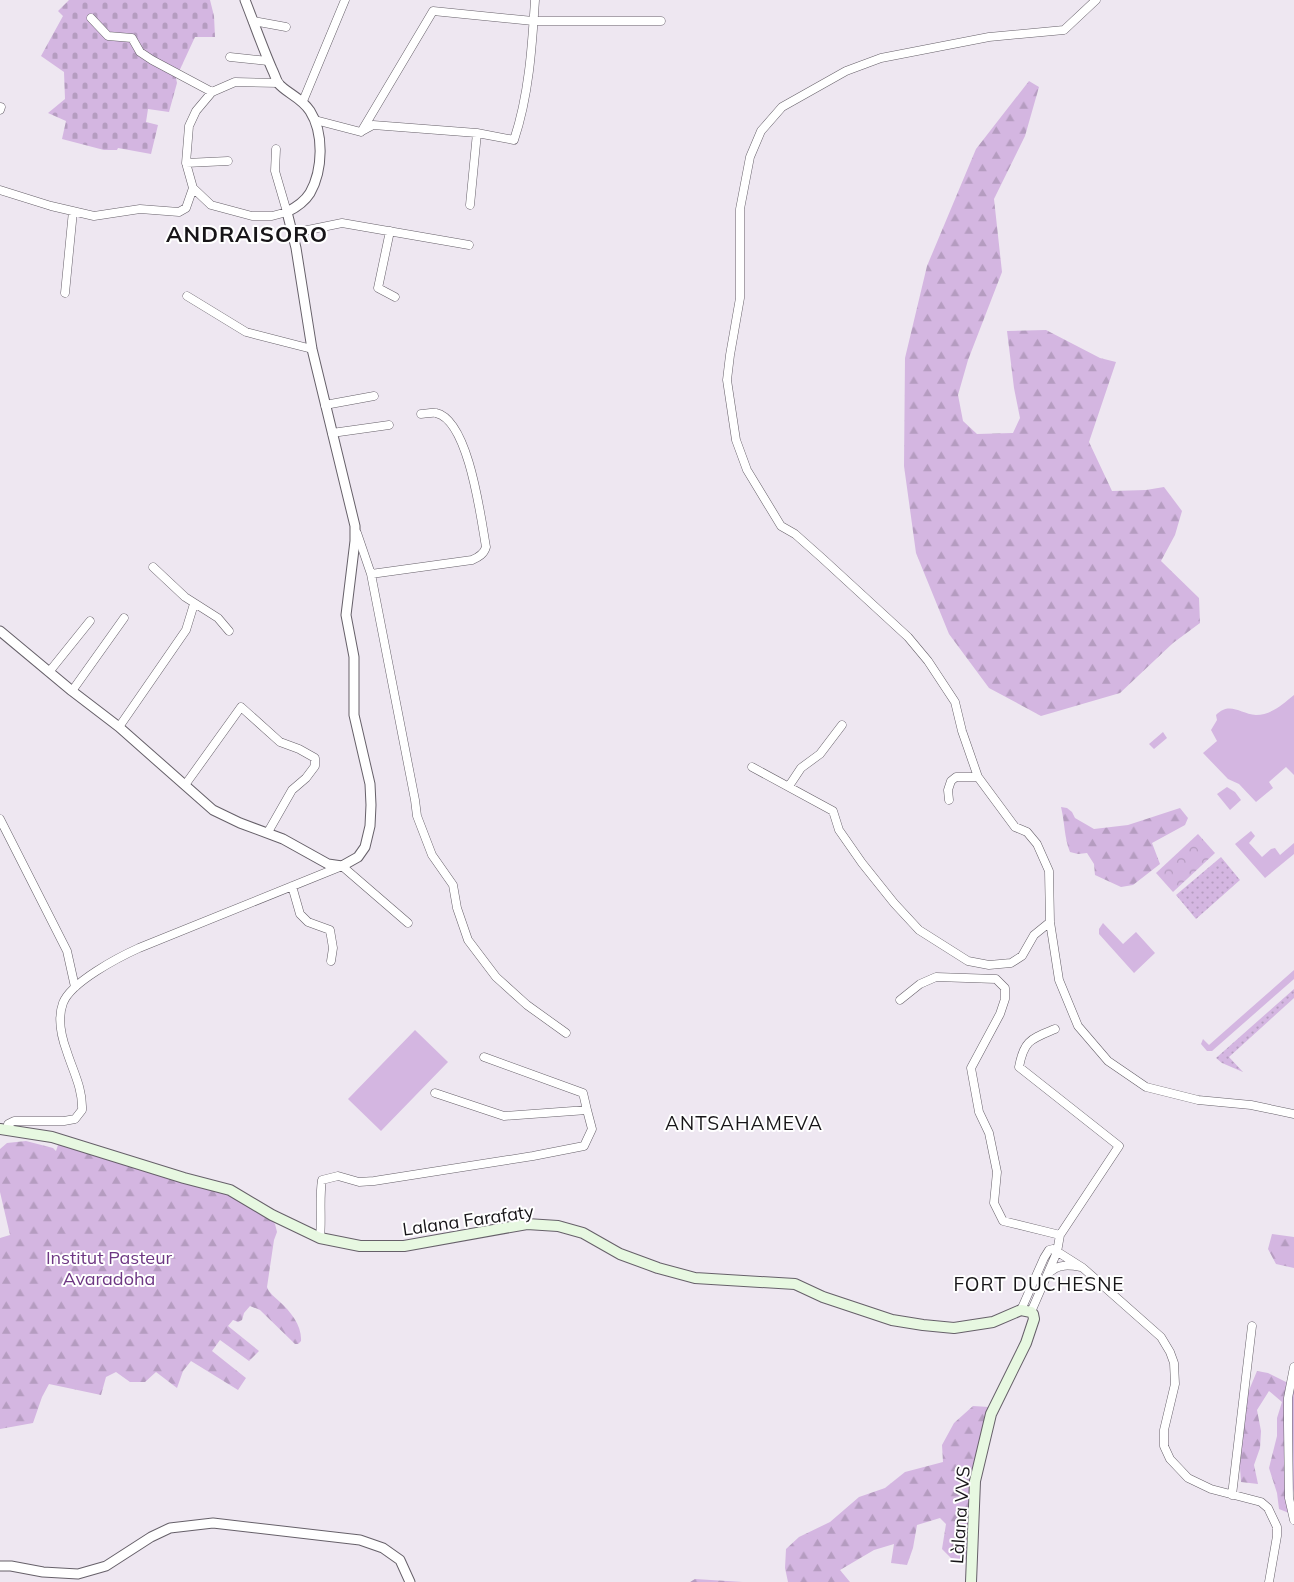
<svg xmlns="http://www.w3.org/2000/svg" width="1294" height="1582" font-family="Mulish,sans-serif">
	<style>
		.grass { fill: url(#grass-dots) }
		.forest { fill: url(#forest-firs) }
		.cemetery { fill: url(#cemetery-stones) }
		.park { fill: url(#park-crowns) }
		.garden { fill: #d4b6e1 }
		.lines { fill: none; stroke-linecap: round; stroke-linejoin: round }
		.minor-casing { stroke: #666069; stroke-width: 9 }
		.tertiary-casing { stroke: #666069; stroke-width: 11 }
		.secondary-casing { stroke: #666069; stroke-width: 12 }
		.minor { stroke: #fff; stroke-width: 8 }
		.tertiary { stroke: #fff; stroke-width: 9 }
		.secondary { stroke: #e7f8e1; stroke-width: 10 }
		.labels { text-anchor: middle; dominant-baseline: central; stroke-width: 4; stroke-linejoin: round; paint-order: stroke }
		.street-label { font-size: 18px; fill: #171518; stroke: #fff }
		.park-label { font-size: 18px; fill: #6e3784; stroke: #fff }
		.neighbourhood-label { font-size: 19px; letter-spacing: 1px; fill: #171518; stroke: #fff }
		.district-label { font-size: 22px; font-weight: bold; letter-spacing: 1px; fill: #171518; stroke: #fff }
	</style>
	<defs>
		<pattern id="grass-dots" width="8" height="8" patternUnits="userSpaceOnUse" patternTransform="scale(1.25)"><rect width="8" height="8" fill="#d4b6e1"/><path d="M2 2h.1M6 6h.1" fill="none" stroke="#b59cc0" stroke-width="1.8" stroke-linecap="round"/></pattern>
		<pattern id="forest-firs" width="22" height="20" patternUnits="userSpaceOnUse" patternTransform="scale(1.25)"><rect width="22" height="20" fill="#d4b6e1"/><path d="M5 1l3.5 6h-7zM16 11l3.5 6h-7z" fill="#b59cc0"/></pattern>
		<pattern id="cemetery-stones" width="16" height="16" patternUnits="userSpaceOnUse" patternTransform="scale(1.25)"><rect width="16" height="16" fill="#d4b6e1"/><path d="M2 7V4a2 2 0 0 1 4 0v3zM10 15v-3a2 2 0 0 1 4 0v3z" fill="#b59cc0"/></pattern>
		<pattern id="park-crowns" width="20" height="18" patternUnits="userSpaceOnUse" patternTransform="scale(1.25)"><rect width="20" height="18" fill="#d4b6e1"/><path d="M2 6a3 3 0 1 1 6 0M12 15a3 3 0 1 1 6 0" fill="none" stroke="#b59cc0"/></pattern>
	</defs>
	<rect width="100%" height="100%" fill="#eee7f1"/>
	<path class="grass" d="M1221,857L1240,880L1196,919L1176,895Z
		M1294,989V998L1229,1057L1243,1072L1222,1063L1216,1058Z"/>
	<path class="forest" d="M1029,81L1039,87L1025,136L994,199L1002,272L968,360L958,395L963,421L977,434L1013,433L1020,418L1014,388L1007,331L1046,330L1100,358L1116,362L1089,442L1112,491L1146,490L1164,487L1182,511L1175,535L1161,561L1199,598L1200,623L1173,643L1120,693L1041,716L989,688L949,634L916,553L904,466L905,358L927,266L976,149Z
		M1061,807L1067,808L1072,812L1075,818L1094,829L1128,825L1180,808L1188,818L1185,825L1152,843L1160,864L1133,885L1121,887L1095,875L1094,864L1087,853L1078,854L1070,852C1064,837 1065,823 1061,807Z
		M26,1141L53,1148L56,1151L59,1142L217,1188L267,1215L275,1224L277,1232L274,1240L267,1287C269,1293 275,1297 280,1302C291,1312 302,1326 301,1341L298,1344H295L260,1310L250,1306L244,1313L242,1320L238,1322L233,1320L228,1326L259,1351L249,1361L220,1340L212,1351L246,1378L238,1390L191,1361L183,1371L177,1388L156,1372L145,1382H130L116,1372L106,1377L101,1395L49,1384L42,1397L33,1423L0,1429V1238L10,1235L0,1192V1149L7,1143Z
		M1272,1234L1294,1237V1268L1276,1264L1268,1249Z
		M1257,1371L1268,1373L1294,1386V1488L1289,1513L1279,1509L1277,1493L1269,1468L1277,1436V1418L1282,1402L1269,1391L1257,1410L1261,1431L1260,1448L1254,1465L1258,1484L1241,1482L1239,1453L1244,1425L1245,1400Z
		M973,1406L989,1407L969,1561L951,1558L942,1549L946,1524L940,1518L917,1525L913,1548L907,1565L891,1563L894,1544L874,1550L840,1570L850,1582H788L785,1568L786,1549L799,1537L830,1522L859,1497L885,1488L905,1472L943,1462L942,1445L954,1423Z
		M695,1579L743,1582H690Z"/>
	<path class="cemetery" d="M69,0H210L214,16L215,37H195L176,78L177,83L169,112L148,109L146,122L158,125L151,154L118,148L117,150H104L62,139L66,121L48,113L65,99L64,72L41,56L63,16L58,11Z"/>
	<path class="park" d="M1198,834L1215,853L1173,892L1156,873Z"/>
	<path class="garden" d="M1294,695V775L1286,767L1269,782L1273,788L1256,802L1239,784L1228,779L1203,753L1217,741L1211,730L1217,720L1216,715C1230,701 1240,714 1256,715C1271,715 1283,704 1294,695Z
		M1163,732L1167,738L1154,749L1149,744Z
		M1227,787L1235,792L1241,800L1230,810L1217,794Z
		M1251,831L1255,836L1249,843L1262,857L1271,849L1275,848L1280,855L1294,843V854L1265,878L1235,844Z
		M1103,923L1123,944L1136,932L1155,953L1134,973L1099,934V929Z
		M1294,970V979L1212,1051H1207L1201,1044L1203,1039L1209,1045Z
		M415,1030L448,1062L381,1131L348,1099Z"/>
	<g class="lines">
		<g class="minor-casing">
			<path id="minor" d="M1096,0L1064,30L989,37L881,58L846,71L782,107L761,131L750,157L740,209V298L730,355L727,380L736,440L747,470L781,526L795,534L822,558L908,637L928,661L955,702L962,731L978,777L1015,827L1027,832L1037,844L1049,871L1050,922L1059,980L1078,1026L1108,1061L1146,1087L1198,1100L1251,1105L1294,1114
				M91,18L108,36L132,38L140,52L152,60L212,92
				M253,21L286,27
				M230,57L268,61
				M303,101L345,0
				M0,110L1,107
				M315,120L361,132L433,11L533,21H661
				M362,131L373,125L477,133L514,140C529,95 532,47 535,0
				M276,149L275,171L287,212L272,216H252L211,205L193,188L186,163L189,126L196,111L212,92L235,82L279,83
				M186,163L228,161
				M0,190L51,206L94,216L140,209L179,212L186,208L193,188
				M470,205L477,133
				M390,231L378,288L395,297
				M293,233L342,223L469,245
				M65,293L73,211
				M187,296L246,332L312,349
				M325,405L374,396
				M332,433L389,425
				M357,533L371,574L415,800L417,816L432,855L453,885L457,908L468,940L496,977L527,1005L566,1033
				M153,567L185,597L218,618L229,631
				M371,574L472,560C479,557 484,554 486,547C481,519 469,420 436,413C432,412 425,414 421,414
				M49,672L90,621
				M72,691L124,618
				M119,727L186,630L194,604
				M752,767L833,811L839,830L862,863L894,903L919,930L968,961L989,965L1011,963L1022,956L1034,935L1050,922
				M185,785L241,707L280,742L299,749L315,758V766L306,778L292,790L268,832
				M789,786L801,768L820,754L842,725
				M949,800L948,790L951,781L956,777H978
				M0,819L67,951L75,987
				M292,886L300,914L308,922L330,930L333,948L331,961
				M900,1000L920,984L936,977L996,979L1005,988V999L1000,1014L971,1068L979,1112L989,1133L997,1172L994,1203L1003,1221L1060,1235
				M484,1057L583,1093L587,1110
				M8,1130V1124L14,1121H64L75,1119L82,1110C83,1089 73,1071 67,1052C61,1036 57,1019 63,1003C71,982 119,957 139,948L342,866L408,923
				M320,1238C322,1219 319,1199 322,1180L338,1176L359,1182L374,1181L533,1156L584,1146L592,1129L587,1110L504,1116L435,1093
				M1050,1272C1059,1264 1069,1265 1081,1267
				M1021,1310L1044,1258L1049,1250L1053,1249L1083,1268L1161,1337L1170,1352L1174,1363L1175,1384L1164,1430V1446L1170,1459L1188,1478L1211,1489L1261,1502L1268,1508L1277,1527V1536L1269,1582
				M1031,1312L1057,1252L1060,1235L1119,1146L1019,1067C1024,1040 1031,1039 1055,1029
				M1294,1367L1288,1398V1425L1289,1498L1294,1520
				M1232,1495L1252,1326"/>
		</g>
		<g class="tertiary-casing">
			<path id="tertiary" d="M0,631L72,691L119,727L213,810L240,823L283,839L328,864L342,866L358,857L365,847L370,826L371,805L370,784L354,715V657L346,615L355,541V526L312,349L296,248L287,212C295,208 305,201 310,193C323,170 324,133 310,111C301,97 286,93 278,83C276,79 274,73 272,69C262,46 254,23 245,0
				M0,1566H11L43,1572L78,1574L106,1566L151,1537L170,1528L213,1523L360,1540L383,1548L400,1560L410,1582"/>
		</g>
		<g class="secondary-casing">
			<path id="secondary" d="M0,1129L52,1137L184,1178L230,1190L272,1215L320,1238L360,1246H404L527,1224L558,1226L583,1233L620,1254L658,1268L695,1278L795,1284L823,1297L892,1320L923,1325L954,1328L993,1322L1021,1310L1031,1312L1033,1314L1034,1319L1026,1343L991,1414L975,1481L971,1582"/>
		</g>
		<use href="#minor" class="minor"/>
		<use href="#tertiary" class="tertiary"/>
		<use href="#secondary" class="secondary"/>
	</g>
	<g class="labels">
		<g class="street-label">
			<text transform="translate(468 1220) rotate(-8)">Lalana Farafaty</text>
			<text transform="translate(960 1515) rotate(-86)">Làlana VVS</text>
		</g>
		<g class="park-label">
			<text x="109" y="1257">Institut Pasteur<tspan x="109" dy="21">Avaradoha</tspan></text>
		</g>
		<g class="neighbourhood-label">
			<text x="744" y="1123">ANTSAHAMEVA</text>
			<text x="1039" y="1284">FORT DUCHESNE</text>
		</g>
		<g class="district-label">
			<text x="247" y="234">ANDRAISORO</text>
		</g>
	</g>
</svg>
